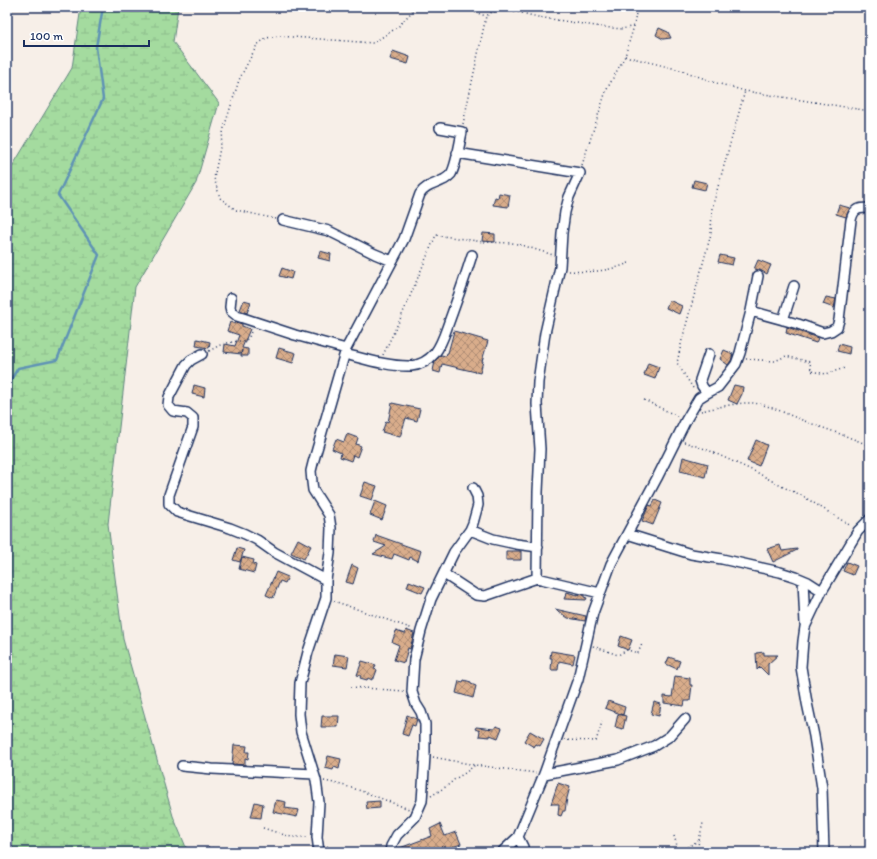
<svg xmlns="http://www.w3.org/2000/svg" width="877" height="859" font-family="Itim,sans-serif">
	<style>
		.wetland { fill: url(#wetland-marsh); stroke: #60857e }
		.lines { fill: none; stroke-linecap: round; stroke-linejoin: round }
		.stream { stroke: #5f93b5; stroke-width: 2.5 }
		.building { fill: url(#building-cross-hatch); stroke: #1b2f5e }
		.minor-casing { stroke: #1b2f5e; stroke-width: 12 }
		.path { stroke: #1b2f5e; stroke-width: 1.5; stroke-dasharray: 1 3; stroke-linecap: butt }
		.minor { stroke: #fff; stroke-width: 9 }
	</style>
	<defs>
		<pattern id="wetland-marsh" width="20" height="14" patternUnits="userSpaceOnUse"><rect width="20" height="14" fill="#a4db9f"/><path d="M1 5h8M5 5V1M11 12h8M15 12V8" fill="none" stroke="#8dbc8b"/></pattern>
		<pattern id="building-cross-hatch" width="8" height="8" patternUnits="userSpaceOnUse"><rect width="8" height="8" fill="#d9ad8b"/><path d="M0 0l8 8M0 8l8-8" fill="none" stroke="#af8d75"/></pattern>
	</defs>
	<rect width="100%" height="100%" fill="#f7efe8"/>
	<filter id="ink" filterUnits="userSpaceOnUse"><feTurbulence type="fractalNoise" baseFrequency=".025" numOctaves="2"/><feDisplacementMap in="SourceGraphic" scale="8" xChannelSelector="R" yChannelSelector="G"/><feConvolveMatrix kernelMatrix="1 2 1 2 8 2 1 2 1" color-interpolation-filters="sRGB"/></filter>
	<g filter="url(#ink)">
		<path class="wetland" d="M81,7H178L173,42L219,103L196,183L135,287L108,524L123,639L173,816L188,852H7V175L72,68Z"/>
		<g class="lines">
			<path class="stream" d="M7,386L18,368L57,360L99,255L58,195L103,99L96,47L103,7"/>
		</g>
		<path class="building" d="M659,28L668,32L671,38L663,39L656,35Z
			M393,51L410,57L408,64L390,59Z
			M694,180L707,183L705,190L692,187Z
			M499,193L510,195L508,207L493,205L495,197L498,198Z
			M839,205L850,208L846,217L836,214Z
			M483,233L495,234V242L482,241Z
			M320,251L331,254L330,261L318,258Z
			M720,255L734,258L732,265L718,262Z
			M758,260L771,265L767,274L760,270L754,269Z
			M282,268L293,272L291,279L279,276Z
			M826,297L836,299L834,308L823,304Z
			M244,300L251,302L247,313L240,310Z
			M669,300L682,306L679,314L666,308Z
			M230,322L235,324L236,322L242,324V326L250,329L242,348L248,349V356H241L242,350L241,354L224,352L225,344L235,346L239,335L227,331Z
			M787,327L818,338L816,343L786,333Z
			M454,331L488,341L482,361H483L480,373L442,364L440,373L433,371L435,361L441,355L446,356L447,353H448Z
			M197,339L210,342L209,348L196,346Z
			M839,344L850,347L849,354L837,351Z
			M279,348L296,353L293,363L276,358Z
			M724,350L733,354L731,361L728,365L720,359Z
			M648,363L659,367L655,379L644,375Z
			M194,385L205,388L204,397L192,394Z
			M734,385L743,387L742,394L737,404L728,400Z
			M392,403L420,409L417,421L406,418L400,437L382,432L386,421L388,422Z
			M347,434L358,438L356,444L361,446L357,457L353,455L351,461L340,457L341,453L332,449L336,439L344,442Z
			M756,440L767,445L759,466L747,461Z
			M683,457L708,464L705,477L680,471Z
			M365,482L377,486L372,500L360,496Z
			M655,500L662,503L653,525L642,521L649,505L652,506Z
			M375,501L387,506L382,520L370,515Z
			M376,535L421,551L418,561L410,557L409,560L394,554L392,559L373,554L386,546L374,542Z
			M298,539L311,546L304,559L291,553Z
			M780,545L782,551L797,549V550L773,562L767,549Z
			M237,548L244,550L240,562L233,560Z
			M506,551H521V560H506Z
			M242,557L254,560L253,564L256,565L254,573L239,569Z
			M847,562L857,566L853,575L843,571Z
			M352,565L358,568L353,584L346,582Z
			M276,572L288,577L285,583L280,581L273,598L266,595Z
			M409,581L425,587L422,593L407,587Z
			M567,592L577,595V594L584,595V597L587,598L586,600L564,599Z
			M555,609L586,616L585,621L568,618Z
			M406,630L414,633L410,649L408,648L404,663L394,660L399,645L392,642L396,631L405,634Z
			M621,636L632,640L628,650L618,646Z
			M551,651L575,655L573,664L559,661L558,670H551L552,658H550Z
			M764,652V655H778L768,664V675L760,667L757,670L756,653Z
			M335,654L349,656L347,667L333,665Z
			M669,657L680,661L677,669L666,664Z
			M362,661L376,665L374,669L377,670L374,678H372V680L368,678L367,680L360,678L361,676L357,675Z
			M675,676L690,678V685H692L690,701H685L684,706L664,703V696L672,697Z
			M464,680L471,682V684L476,686L473,698L456,693L459,681L463,682Z
			M608,701L625,707L623,715L605,708Z
			M654,702L661,704L659,716L651,714Z
			M618,714L626,716L623,729L615,727Z
			M407,715L417,719L415,726L412,725L408,736L402,734Z
			M322,716H339L338,727H321Z
			M496,726L502,728L498,738L490,735V737L479,736L480,731L475,729L476,727L494,729Z
			M530,731L544,739L540,746L536,744L534,747L524,741Z
			M234,745L247,746L246,752H249L248,759L245,758V765L232,764Z
			M328,756L341,759L339,769L334,767L333,770L325,768Z
			M558,783L570,787L567,798L565,811H563L561,816L558,815L559,804H551Z
			M276,800L286,802L285,808L299,810L297,817L273,812Z
			M380,801V808L367,809L366,802Z
			M255,802L263,804L261,818L251,817Z
			M440,824L445,836L456,832L461,844L444,850L445,852H396L397,849L432,836L430,829Z"/>
		<g class="lines">
			<g class="minor-casing">
				<path id="minor" d="M457,153L580,173L569,197L565,212L562,233L560,267L545,333L538,382L537,404L540,449L538,492L537,578
					M283,220L329,231L375,254L392,261
					M231,298L230,307L231,311L237,316L295,335L346,349
					M751,311L758,276
					M783,320L794,286
					M202,354L191,360L186,365L169,397L168,405L173,411L187,413L193,418V427L169,495V504L177,512L230,528L245,534L257,540L274,552L326,580
					M345,354C365,359 390,367 411,366C421,365 429,360 435,353C442,344 445,333 449,322C457,300 465,278 472,255
					M707,393L702,386L700,380L709,354
					M470,530L493,539L516,544L538,547
					M627,534L691,554L722,559L780,572L796,577L808,582L822,591
					M444,574L476,595L485,596L537,578L600,593
					M803,580L805,624
					M182,766L212,769L314,774
					M544,774L618,760L654,746L670,736L685,719
					M319,852L317,837L319,802L316,780L301,732L299,714L300,683L308,652L326,598V580L330,553L331,528L329,515L313,490L312,482L311,471L313,463L346,349L404,239L420,194C426,185 434,185 443,180C446,179 449,176 451,174C456,166 460,142 462,132L440,128
					M390,852L391,846L397,835L415,817L422,801L425,756V724L421,712L416,704L412,692L414,659L421,631L431,599L454,552L470,530L473,523L478,505L477,496L473,488
					M502,852L518,837
					M523,852V847L518,837L544,774L578,679L593,613L611,564L657,478L686,420L699,398L707,393L718,387L736,364L740,353L751,311L798,324L823,333L831,331L837,327L839,320L851,220C854,208 858,208 870,208
					M824,852L822,788L814,736L807,703L801,667L803,641L805,627L822,591L858,531L870,519"/>
			</g>
			<path class="path" d="M460,7L486,16
				M625,56L684,71L713,82L745,91L870,111
				M463,124L484,26L486,16L492,12L510,10L538,17L602,27L622,29L634,26
				M582,165L606,91L625,56L634,26L637,7
				M276,219L236,210L220,198L214,178L224,128L239,80L257,45L266,38L279,36L373,43L398,27L416,7
				M569,271C584,272 599,272 614,268C619,267 624,265 629,263
				M209,351L222,344L238,341H245L249,337L252,329
				M383,355L402,315L436,235L464,239L483,242L512,243L522,245L534,249L553,255
				M746,359L775,361L786,356L810,362L811,371L826,374L845,368
				M693,388L677,363L682,340L711,234L712,208L745,91
				M644,400L679,417
				M701,411C715,408 739,402 753,403C770,405 786,414 802,420C825,429 848,436 870,446
				M684,442L708,450L758,473L781,486L801,495L851,526
				M334,601L413,629
				M593,646L618,655L627,650L638,653L642,644
				M351,687L404,691
				M564,740L596,741L603,719
				M433,757L475,765L536,773
				M324,781C353,786 381,799 409,809
				M431,796L447,786L455,779L465,773L475,765
				M263,828L291,837H309
				M674,836L679,852
				M327,846L333,852
				M208,847L225,852
				M681,852L686,848L698,841
				M697,852L699,840L703,823"/>
			<use href="#minor" class="minor"/>
		</g>
	</g>
	<rect width="877" height="859" fill="none" stroke="#fff" stroke-width="24"/>
	<rect x="12" y="12" width="853" height="835" fill="none" stroke="#1b2f5e" stroke-width="1.5" filter="url(#ink)"/>
	<path d="M24 40v6h125v-6" fill="none" stroke="#1b2f5e" stroke-width="2"/>
	<text x="30" y="40" font-size="12" fill="#1b2f5e" stroke="#ffffff" stroke-width="3" paint-order="stroke">100 m</text>
</svg>
